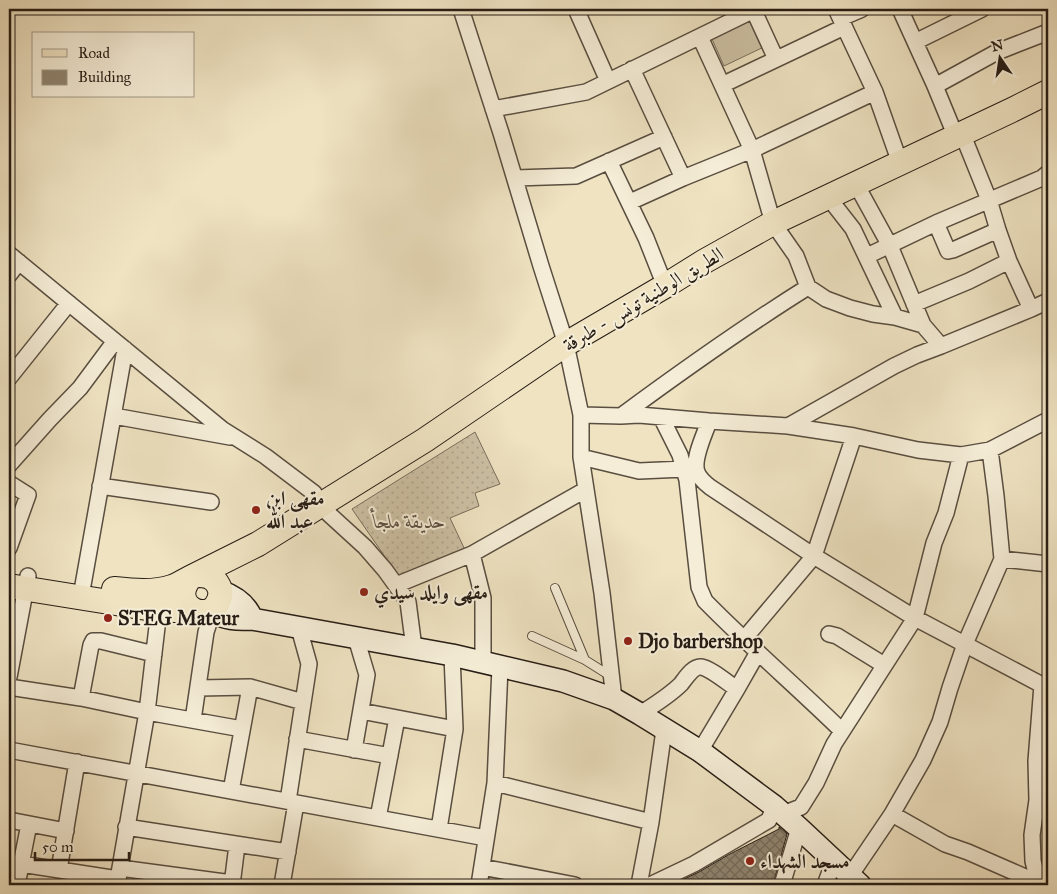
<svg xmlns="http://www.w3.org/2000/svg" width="1057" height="894" font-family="'IM FELL Great Primer',Amiri,serif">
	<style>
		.park { fill: #cdc1a5; stroke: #7a6f5d }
		.garden { fill: url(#garden-dots); stroke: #7a6f5d }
		.building { fill: url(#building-cross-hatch); stroke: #271d15 }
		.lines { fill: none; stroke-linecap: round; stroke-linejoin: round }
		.lane-casing { stroke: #594e40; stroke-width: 10 }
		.street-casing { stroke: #594e40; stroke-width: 18 }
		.secondary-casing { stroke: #271d15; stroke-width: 24 }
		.primary-casing { stroke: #271d15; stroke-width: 26 }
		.lane { stroke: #f5edd7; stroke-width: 8 }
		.street { stroke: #f5edd7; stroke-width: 15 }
		.secondary { stroke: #f5edd7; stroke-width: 21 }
		.primary { stroke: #efe3c2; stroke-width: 24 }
		.poi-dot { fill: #8f2418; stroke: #f5edd7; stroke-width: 2 }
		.labels { text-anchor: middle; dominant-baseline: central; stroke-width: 4; stroke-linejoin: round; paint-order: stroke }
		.street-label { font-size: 20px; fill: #271d15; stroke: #f5edd7 }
		.poi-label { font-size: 20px; font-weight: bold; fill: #271d15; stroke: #f5edd7; text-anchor: start }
		.park-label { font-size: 20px; font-style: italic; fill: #594e40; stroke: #f5edd7 }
	</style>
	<defs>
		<pattern id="garden-dots" width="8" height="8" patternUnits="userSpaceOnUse" patternTransform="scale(1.25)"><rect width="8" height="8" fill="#cdc1a5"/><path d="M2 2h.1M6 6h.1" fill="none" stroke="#b0a58d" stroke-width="1.8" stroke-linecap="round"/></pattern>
		<pattern id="building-cross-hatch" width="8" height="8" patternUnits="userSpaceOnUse" patternTransform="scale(1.25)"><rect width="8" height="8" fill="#8f846f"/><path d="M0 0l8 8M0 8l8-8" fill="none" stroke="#756b5a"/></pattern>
	</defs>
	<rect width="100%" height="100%" fill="#efe3c2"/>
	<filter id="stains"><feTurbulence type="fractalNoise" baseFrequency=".004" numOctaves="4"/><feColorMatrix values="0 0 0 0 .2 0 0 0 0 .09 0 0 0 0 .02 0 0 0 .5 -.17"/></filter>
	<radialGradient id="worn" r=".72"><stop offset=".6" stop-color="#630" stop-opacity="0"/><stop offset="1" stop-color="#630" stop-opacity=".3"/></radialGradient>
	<path class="park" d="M751,9L768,45L724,66L708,30Z"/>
	<path class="garden" d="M475,432L500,484L475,493L479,506L450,518L465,550L399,577L352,509Z"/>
	<path class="building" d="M779,827L787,834L773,885H671L699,872L728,855L779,829Z"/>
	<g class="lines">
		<g class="lane-casing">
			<path id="lane" d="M555,588L585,660
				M532,636L585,660L612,677"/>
		</g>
		<g class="street-casing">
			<path id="street" d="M461,9L501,133L541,266L566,344L581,415V457L602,593L614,699
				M576,9L608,81
				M753,9L776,59
				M836,9L875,92L900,163
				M900,9L935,86L956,137
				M841,18L862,9
				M700,37L752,150L773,223L796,256L808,287L826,299L850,308L873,314L895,317L923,325L941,346
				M915,42L982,9
				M632,69L683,178
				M722,85L844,27
				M935,86L997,52L1048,32
				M493,109L586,92L754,10
				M962,133L989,200L998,230L1009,261L1031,309
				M609,161L646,238L665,286
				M515,178L576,176L664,137
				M856,184L890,246L923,325
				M828,197L853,229L895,317
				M630,202L683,178L752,150L875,92
				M936,223L948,251L953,250L998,230
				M9,254L222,429L265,456L314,493L319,505L365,547L385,570L408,602L414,648
				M867,256L936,223L1042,178L1048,173
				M9,275L19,262
				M914,304L969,281L1009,261
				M9,378L69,303
				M581,415L621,416L639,415L709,421L788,426L854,436L918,450L961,455L990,450L1048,420
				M114,416L230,437
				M621,416C682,371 744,327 808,287
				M661,417L680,455L687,480L699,587L705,601C749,646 797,687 842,731
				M709,421C705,434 692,459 697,472C699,478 705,483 710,487L814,556L915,618L1042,685L1048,688
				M788,426L894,366L917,355L941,346L1031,309L1048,301
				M581,457L639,471L684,469
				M9,465L50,419L80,388L115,341
				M9,483L28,495L9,548
				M100,486L211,502
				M472,554L483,598V662
				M1002,559L1048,564
				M83,585L125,349
				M396,585L472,554L585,490
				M829,634L837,636L884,665
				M744,639L814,556L854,436
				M9,677L28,576
				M9,687L81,698L147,712L242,729
				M199,688L250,687L303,702
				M81,698L91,645L93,641H101L154,654
				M361,711L455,729
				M640,714C654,705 669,696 681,684C685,679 693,666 701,667C710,668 729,684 737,689
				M193,720L206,632L211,617L215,613
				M297,739L390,756
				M9,750L486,838
				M354,750L367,675L356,638
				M700,751L737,689L758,652
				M495,783L651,822
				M231,791L250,687
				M288,801L309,664L299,628
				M783,814L801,807L816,783L834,744L915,618L934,543L946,513L961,455
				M892,814L945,844L968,852L1039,883
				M378,818L397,718
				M9,820L66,831
				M126,827L288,852
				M439,829L455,729L452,655
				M21,864L118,879
				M482,867L575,885
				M120,868L232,883
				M59,870L77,762
				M850,876L892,814L923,760L940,722L950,688L965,644L1002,559L996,496L990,450
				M17,885L29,824
				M117,885L147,712L159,610
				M232,885L237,845
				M282,885L296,803
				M479,885L495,783L500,667
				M639,885L651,822L664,730
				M650,885L694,864L769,820L774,806
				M782,885L799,828
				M825,885L834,861
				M1039,885L1033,861L1032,835L1037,800L1036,761L1042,685"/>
		</g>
		<g class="secondary-casing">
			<path id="secondary" d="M220,591C234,596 247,605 252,619
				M211,611C224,619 237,620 252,619L452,655L563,681L614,699L640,714L700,751L774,806L799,828L860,885"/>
		</g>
		<g class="primary-casing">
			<path id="primary" d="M199,575C207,575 214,577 218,585C221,590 221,595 219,600C210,626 167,606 190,578L258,544L425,440L566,344L665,286L705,261L773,223L1014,109L1048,92
				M9,586L159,610H193
				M114,589C133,591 154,593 172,587C178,585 184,581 190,578"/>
		</g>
		<use href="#lane" class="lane"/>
		<use href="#street" class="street"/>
		<use href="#secondary" class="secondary"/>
		<use href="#primary" class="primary"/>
	</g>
	<g class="poi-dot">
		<circle cx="256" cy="510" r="5"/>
		<circle cx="364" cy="592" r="5"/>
		<circle cx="108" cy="618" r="5"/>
		<circle cx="628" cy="641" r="5"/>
		<circle cx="750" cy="861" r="5"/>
	</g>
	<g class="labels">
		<g class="street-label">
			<text transform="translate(643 299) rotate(-31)">الطريق الوطنية تونس - طبرقة</text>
		</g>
		<g class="poi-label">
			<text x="266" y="498">مقهى ابن<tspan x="266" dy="23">عبد الله</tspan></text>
			<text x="374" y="592">مقهى وايلد سيدي</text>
			<text x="118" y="618">STEG Mateur</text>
			<text x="638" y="641">Djo barbershop</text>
			<text x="760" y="861">مسجد الشهداء</text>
		</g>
		<g class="park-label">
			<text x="409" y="521">حديقة ملجأ</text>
		</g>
	</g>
	<rect width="1057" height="894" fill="none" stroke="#efe3c2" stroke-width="30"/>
	<rect x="10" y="10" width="1037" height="874" fill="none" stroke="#271d15" stroke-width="2.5"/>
	<rect x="15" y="15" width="1027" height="864" fill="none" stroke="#271d15"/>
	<rect x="32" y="32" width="162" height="65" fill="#f5edd7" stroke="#a39a89"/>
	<rect x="42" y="49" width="25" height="8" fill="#efe3c2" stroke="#a39a89"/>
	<text x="78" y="58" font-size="15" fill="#271d15">Road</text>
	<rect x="42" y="70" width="25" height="15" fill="#8f846f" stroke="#a39a89"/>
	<text x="78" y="82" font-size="15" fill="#271d15">Building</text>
	<g transform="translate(1000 58) rotate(347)" stroke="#f5edd7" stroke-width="4" paint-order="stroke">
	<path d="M0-4L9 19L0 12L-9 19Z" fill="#271d15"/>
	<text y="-8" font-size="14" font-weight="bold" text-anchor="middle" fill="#271d15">N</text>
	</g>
	<path d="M35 852v8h94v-8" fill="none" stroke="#271d15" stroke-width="2.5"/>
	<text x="42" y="852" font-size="15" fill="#271d15" stroke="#f5edd7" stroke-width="4" paint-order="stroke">50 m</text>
	<rect width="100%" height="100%" filter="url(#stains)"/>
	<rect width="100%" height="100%" fill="url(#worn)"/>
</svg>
